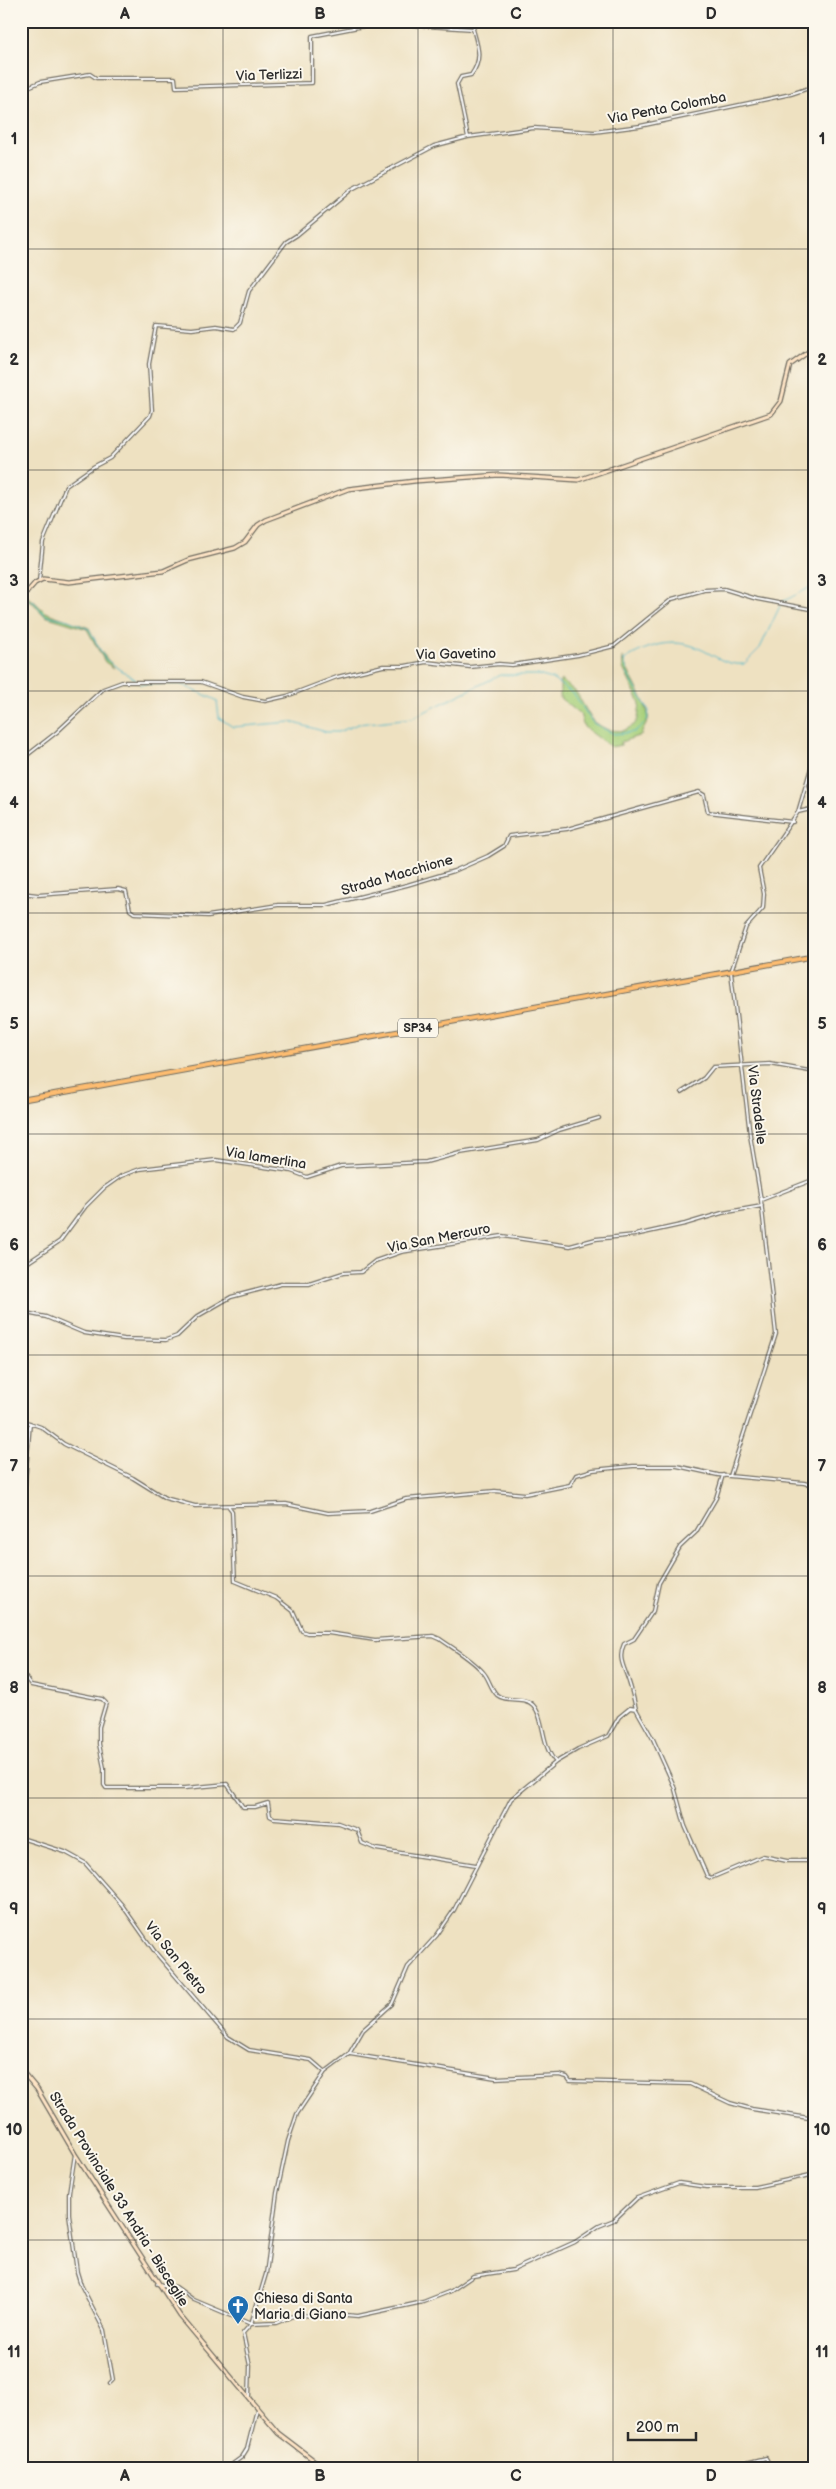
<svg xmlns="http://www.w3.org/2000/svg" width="836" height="2489" font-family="'Balsamiq Sans',sans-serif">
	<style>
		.green { fill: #a9d07b; stroke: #6a7e53 }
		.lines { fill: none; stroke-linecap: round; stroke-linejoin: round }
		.stream { stroke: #4bb5c9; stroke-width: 1 }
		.minor-casing { stroke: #6f6b60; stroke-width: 4.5 }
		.secondary-casing { stroke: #6f6b60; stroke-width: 5.5 }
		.primary-casing { stroke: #6f6b60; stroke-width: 6 }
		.motorway-casing { stroke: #6f6b60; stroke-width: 8 }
		.minor { stroke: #fff; stroke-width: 2 }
		.secondary { stroke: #fee4c5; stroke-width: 3 }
		.primary { stroke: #fdbc6f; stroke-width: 4 }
		.motorway { stroke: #fdbc6f; stroke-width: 5 }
		.grid { fill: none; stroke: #2b2b2b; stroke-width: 1; stroke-opacity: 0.55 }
		.labels { text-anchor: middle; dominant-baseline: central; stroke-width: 4; stroke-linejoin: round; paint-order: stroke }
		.shield { fill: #fbf7ec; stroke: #696865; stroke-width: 1 }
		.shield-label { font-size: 12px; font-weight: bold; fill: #2b2b2b }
		.street-label { font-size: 14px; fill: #2b2b2b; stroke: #fbf7ec }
		.poi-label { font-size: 14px; fill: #2b2b2b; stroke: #fbf7ec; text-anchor: start }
		.neatline { fill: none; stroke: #2b2b2b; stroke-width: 2 }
		.grid-label { font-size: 16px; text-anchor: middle; font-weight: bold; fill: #2b2b2b }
	</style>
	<rect width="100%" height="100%" fill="#fbf7ec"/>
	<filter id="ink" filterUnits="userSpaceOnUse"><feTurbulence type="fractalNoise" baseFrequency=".02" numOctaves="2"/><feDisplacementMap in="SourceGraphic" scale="10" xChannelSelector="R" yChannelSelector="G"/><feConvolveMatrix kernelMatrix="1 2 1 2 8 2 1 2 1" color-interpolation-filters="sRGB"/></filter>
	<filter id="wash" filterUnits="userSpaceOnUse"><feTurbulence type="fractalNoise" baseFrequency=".0096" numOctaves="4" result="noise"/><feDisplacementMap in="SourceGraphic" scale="20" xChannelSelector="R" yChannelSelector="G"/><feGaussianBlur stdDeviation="1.12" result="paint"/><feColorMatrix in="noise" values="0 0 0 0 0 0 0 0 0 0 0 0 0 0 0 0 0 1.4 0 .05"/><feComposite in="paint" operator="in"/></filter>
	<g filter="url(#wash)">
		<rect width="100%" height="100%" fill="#eee1c1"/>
		<path class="green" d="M24,595L34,601L45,612L89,628L99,649L114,668L105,662L87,629L45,616L33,603L22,598Z
			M622,657C626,671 652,710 648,720C646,725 643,729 641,735L621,742V745L611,747L584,727L580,714L560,698V681L561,680L576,692L593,722L608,730L623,731L634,725L638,719L640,703L623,668Z"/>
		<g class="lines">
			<path class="stream" d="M24,598L34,602L45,615L68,620L89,629L105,659L136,680
				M782,602L809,588H815
				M140,684H180L214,699L217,701L219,718L233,727L291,722L326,732H338L358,724L412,718L500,675H538L552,679L574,694L593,723L614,734L634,732L647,721L649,711L628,675L624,660C646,646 672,637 698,648C713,654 725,666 744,664L760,648L780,606"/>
		</g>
	</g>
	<g filter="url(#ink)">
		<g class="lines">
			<g class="minor-casing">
				<path id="minor" d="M21,90L40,82L90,74L96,78H175L176,87L312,83V36L379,23L473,29L477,21
					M468,137L457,84L461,77L471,75C483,59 478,47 473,29
					M39,581L43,542L66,486L93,467L110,458L150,416L152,410L149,364L156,326L192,329L216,326L234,329L240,323L249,291L286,242L297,235L352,189L434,146L468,137L534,128L594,132L640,126L791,94L815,86
					M21,760L57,732L103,689L122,682H201L243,697L265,701L287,696L337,677L383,666H405L426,662L470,667L499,664L512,665L578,655L614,646L672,599L704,590L724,589L757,599L815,610
					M798,812L815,808
					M21,893L38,895L118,889L126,891L130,910L134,913L208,916L278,905H326L407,885L454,871L488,856L504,846L509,836L567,829L699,792L704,795L708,812L793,822
					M682,1092L704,1078L713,1067L770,1064L815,1072
					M761,1200L815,1179
					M21,1267L60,1241L86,1206L104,1188L121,1176L140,1169L216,1160L291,1171L307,1177L341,1166L426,1162L460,1153L538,1140L559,1130L599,1118
					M21,1312L46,1317L84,1333L124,1339L166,1340L177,1336L198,1316L231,1297L281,1284H309L343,1273L361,1272L375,1261L401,1252L502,1236L570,1246L596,1239L635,1235L685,1224L722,1213L762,1206
					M21,1420L41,1427L64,1444L133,1478L165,1498L195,1506L286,1504L328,1513L370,1511L406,1499L495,1491L525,1494L570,1485L576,1475L593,1470L633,1466H677L718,1475L804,1483L815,1486
					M730,1476L776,1334L761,1200L750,1135L731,972L746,927L763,908L764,894L759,868L798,812L815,754
					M229,1507L232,1511L235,1581L276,1598L293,1611L302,1631L307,1633H328L375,1640L433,1636L440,1639C454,1649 472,1659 483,1672C489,1678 490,1688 497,1695C506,1703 525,1696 533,1705C545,1718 541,1747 556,1762
					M23,1508L30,1423
					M21,1671L31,1685L102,1699L106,1703L99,1727V1744L104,1768V1785L106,1788H185L227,1784L243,1807H255L268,1803L270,1816L274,1818L338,1823L357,1830L362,1843L376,1849L476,1865
					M636,1709C634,1700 632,1691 629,1682C625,1668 617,1659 624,1644L634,1639L653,1611L659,1583L680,1547L696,1532L716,1498L723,1475
					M21,1838L65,1852L85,1863L122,1905L155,1952L228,2037L249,2050L311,2060L325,2072
					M350,2054L496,2078L559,2075L567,2077L570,2081L690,2084L730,2103L752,2109L815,2119
					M75,2154L69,2193V2214L77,2272L81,2285L104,2330L113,2380L110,2383
					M157,2284L176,2287L194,2300L251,2324L266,2274L277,2193L288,2141L297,2114L325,2072L349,2054L363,2030L392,2004L408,1967L437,1935L454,1910L511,1799L556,1762L578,1749L608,1736L619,1717L630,1708L636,1709L653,1739L674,1786L685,1826L707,1876L711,1878L763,1856L787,1861H815
					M249,2398L250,2366L243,2333L251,2324L276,2323L293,2316L333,2314L358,2316L423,2302L451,2291L473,2276L513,2270L575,2242L599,2226L614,2220L637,2198L679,2183L706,2187H755L815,2174
					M227,2468L242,2457L247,2449L257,2409
					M725,2468L766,2458L771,2468"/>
			</g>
			<g class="secondary-casing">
				<path id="secondary" d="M21,599L35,583L43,579L69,582L163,571L188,560L235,548L245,542L258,525L266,520L348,489L415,481L499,475L578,480L771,414L781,401L790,365L815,347
					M21,2070L37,2089L75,2154L180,2316L278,2433L324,2468"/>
			</g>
			<g class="primary-casing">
				<path id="primary" d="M21,1100L815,956"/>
			</g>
			<g class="motorway-casing">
				<path id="motorway" d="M810,21L815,35
					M814,21L815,23"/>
			</g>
			<use href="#minor" class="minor"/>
			<use href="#secondary" class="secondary"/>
			<use href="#primary" class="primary"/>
			<use href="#motorway" class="motorway"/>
		</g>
	</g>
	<path class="grid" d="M223,21V2468M418,21V2468M613,21V2468M21,249H815M21,470H815M21,691H815M21,913H815M21,1134H815M21,1355H815M21,1576H815M21,1798H815M21,2019H815M21,2240H815"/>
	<defs>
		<g id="church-pin" transform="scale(1.125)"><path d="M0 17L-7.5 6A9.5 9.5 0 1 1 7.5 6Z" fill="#1f6fb2" stroke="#fbf7ec"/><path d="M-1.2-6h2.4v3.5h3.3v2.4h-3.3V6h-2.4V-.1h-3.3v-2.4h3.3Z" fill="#fff"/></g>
	</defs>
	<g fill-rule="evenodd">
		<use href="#church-pin" x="238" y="2306"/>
	</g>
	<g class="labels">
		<rect class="shield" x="398" y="1018.5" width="40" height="19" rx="4"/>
		<g class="shield-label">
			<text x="418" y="1028">SP34</text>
		</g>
		<g class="street-label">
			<text transform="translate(269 75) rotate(-2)">Via Terlizzi</text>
			<text transform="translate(667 108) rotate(-11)">Via Penta Colomba</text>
			<text transform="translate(456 654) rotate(-1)">Via Gavetino</text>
			<text transform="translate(397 875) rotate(-16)">Strada Macchione</text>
			<text transform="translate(757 1105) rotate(83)">Via Stradelle</text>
			<text transform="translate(266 1158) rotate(9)">Via lamerlina</text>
			<text transform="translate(439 1238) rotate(-11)">Via San Mercuro</text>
			<text transform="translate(176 1958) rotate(51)">Via San Pietro</text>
			<text transform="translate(119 2199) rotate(58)">Strada Provinciale 33 Andria - Bisceglie</text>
		</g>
		<g class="poi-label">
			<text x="254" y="2298">Chiesa di Santa<tspan x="254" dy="16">Maria di Giano</tspan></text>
		</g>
	</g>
	<rect width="836" height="2489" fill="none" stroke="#fbf7ec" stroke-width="55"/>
	<path d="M628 2432v8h68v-8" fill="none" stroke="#2b2b2b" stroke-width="2.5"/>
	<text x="636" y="2432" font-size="15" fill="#2b2b2b" stroke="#fbf7ec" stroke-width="4" paint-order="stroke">200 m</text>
	<rect x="28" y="28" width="780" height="2434" class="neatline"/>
	<g class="grid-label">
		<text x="125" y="19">A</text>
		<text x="320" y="19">B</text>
		<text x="516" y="19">C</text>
		<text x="711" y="19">D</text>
		<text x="14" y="144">1</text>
		<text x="822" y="144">1</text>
		<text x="14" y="365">2</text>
		<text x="822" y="365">2</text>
		<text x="14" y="586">3</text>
		<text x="822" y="586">3</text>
		<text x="14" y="808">4</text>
		<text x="822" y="808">4</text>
		<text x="14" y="1029">5</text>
		<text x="822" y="1029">5</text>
		<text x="14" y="1250">6</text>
		<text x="822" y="1250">6</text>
		<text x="14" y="1471">7</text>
		<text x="822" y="1471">7</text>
		<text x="14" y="1693">8</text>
		<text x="822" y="1693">8</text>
		<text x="14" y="1914">9</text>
		<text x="822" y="1914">9</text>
		<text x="14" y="2135">10</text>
		<text x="822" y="2135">10</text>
		<text x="14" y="2357">11</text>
		<text x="822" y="2357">11</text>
		<text x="125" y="2481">A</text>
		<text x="320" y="2481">B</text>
		<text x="516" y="2481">C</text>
		<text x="711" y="2481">D</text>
	</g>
</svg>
